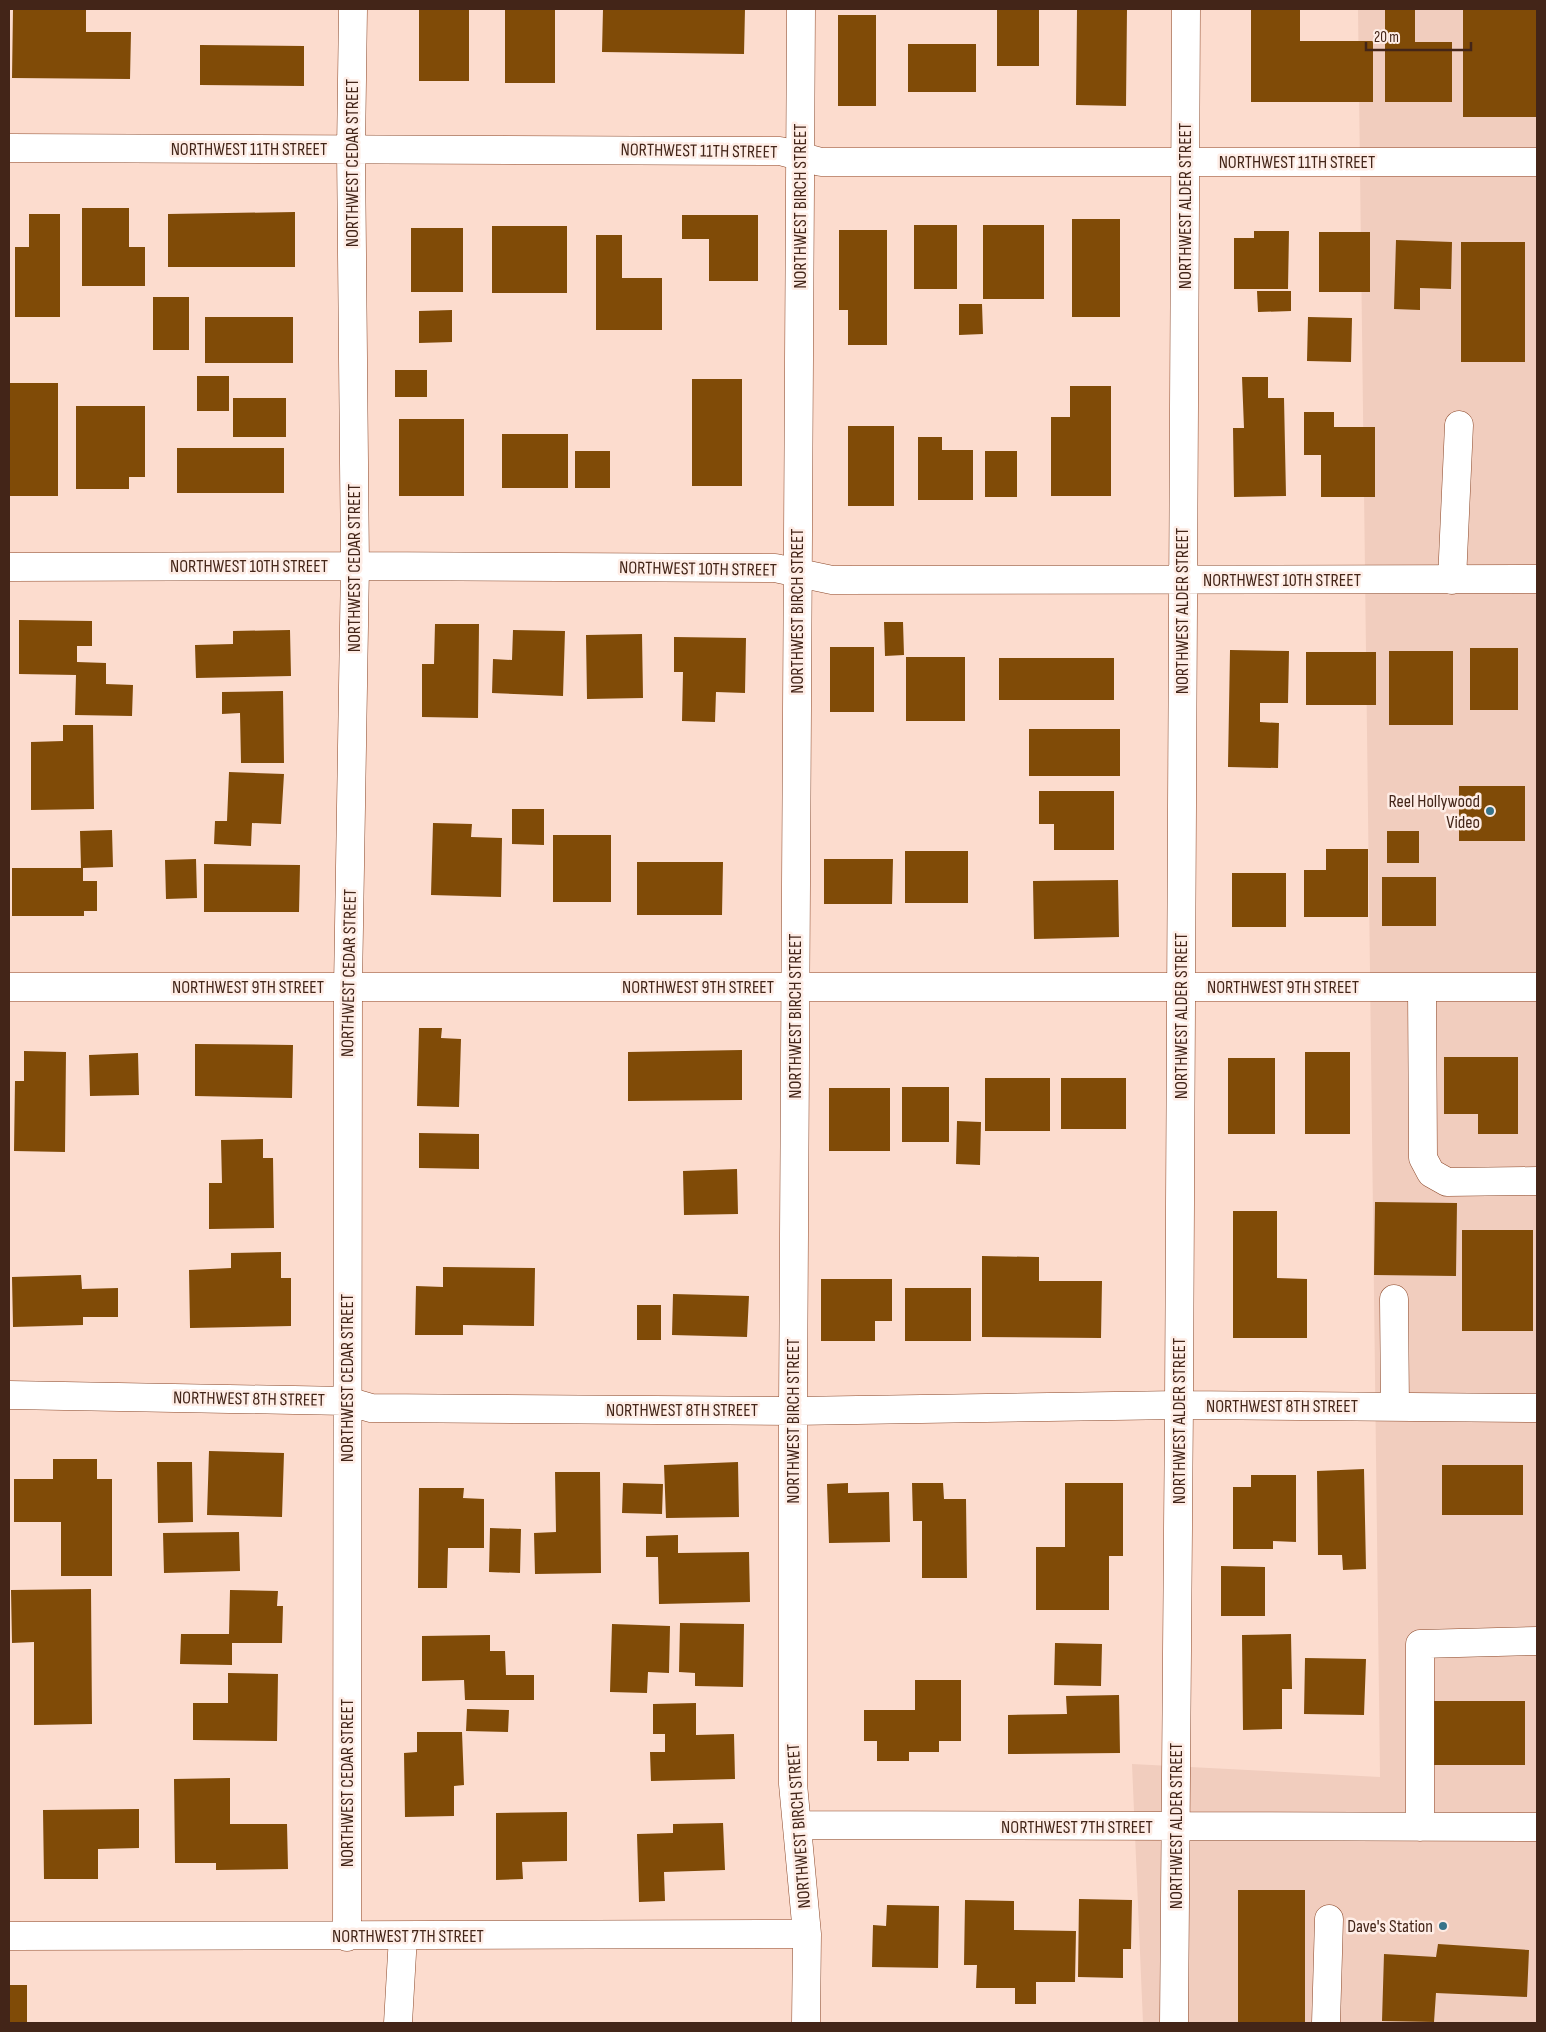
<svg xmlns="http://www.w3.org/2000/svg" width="1546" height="2032" font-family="'Sofia Sans Condensed',sans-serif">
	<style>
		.built { fill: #f1cdbe }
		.building { fill: #804b07 }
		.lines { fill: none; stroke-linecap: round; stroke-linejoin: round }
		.minor-casing { stroke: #8b4728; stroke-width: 29 }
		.minor { stroke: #fff; stroke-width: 28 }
		.poi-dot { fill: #37748a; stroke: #feede6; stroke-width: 2 }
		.labels { text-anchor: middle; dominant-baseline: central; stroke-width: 5; stroke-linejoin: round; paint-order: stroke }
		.street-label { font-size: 18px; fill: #432518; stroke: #feede6 }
		.poi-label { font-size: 18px; fill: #432518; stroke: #feede6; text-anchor: end }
	</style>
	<rect width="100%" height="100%" fill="#fcdcce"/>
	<path class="built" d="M1358,9H1537V2023H1143L1132,1764L1380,1777Z"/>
	<path class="building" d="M13,9H86V32H131L130,79L12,78Z
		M419,9H469V81H419Z
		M505,9H555V83H505Z
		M603,9H745L744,54L602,52Z
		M997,9H1039V66H997Z
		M1077,9H1127L1126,106L1076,105Z
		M1463,9H1537V117H1463Z
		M1251,10H1300V41H1373V102H1251Z
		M1385,10H1415V42H1452V102H1385Z
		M838,15H876V106H838Z
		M908,44H976V92H908Z
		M200,45L304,46V86L200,85Z
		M82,208H129V247H145V286H82Z
		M295,212V267H168V214Z
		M29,214H60V317H15V247H29Z
		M682,215H758V281H709V239H682Z
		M1072,219H1120V317H1072Z
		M914,225H957V289H914Z
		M983,225H1044V299H983Z
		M492,226H567V293H492Z
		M411,228H463V292H411Z
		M839,230H887V345H848V310H839Z
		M1254,231H1289L1288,289H1234V238H1254Z
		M1319,232H1370V292H1319Z
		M596,235H622V278H662V330H596Z
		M1396,240L1452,242L1451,289L1420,288V310L1394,309Z
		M1461,242H1525V362H1461Z
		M1257,291H1291V311L1258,312Z
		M153,297H189V350H153Z
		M959,304H982L983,334L959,335Z
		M452,310V342L419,343V311Z
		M205,317H293V363H205Z
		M1308,317L1352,318L1351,362L1307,361Z
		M395,370H427V397H395Z
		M197,376H229V411H197Z
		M1242,377H1268V398H1284L1286,496L1234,497L1233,428H1244Z
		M692,379H742V486H692Z
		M9,383H58V496H9Z
		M1070,386H1111V496H1051V417H1070Z
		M233,398H286V437H233Z
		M76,406H145V477H129V489H76Z
		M1304,412H1334V427H1375V497H1321V455H1304Z
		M399,419H464V496H399Z
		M848,426H894V506H848Z
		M502,434H568V488H502Z
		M918,437H942V450H973V500H918Z
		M177,448H284V493H177Z
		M575,451H610V488H575Z
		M985,451H1017V497H985Z
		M19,620L92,621V646H77V662L106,663V684L133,685L132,716L75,715L76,675L19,674Z
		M884,622H903L904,655L885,656Z
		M435,624H479L478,718L422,717V664H434Z
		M290,630L291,676L196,678L195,645L233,644V631Z
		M513,630L565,631L563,696L492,693L493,659L512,660Z
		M642,634L643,698L587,699L586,635Z
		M674,637L746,638L745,693L716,692L715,722L682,721L683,672H674Z
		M830,647H874V712H830Z
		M1470,648H1518V710H1470Z
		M1230,650L1289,651L1288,703H1260V722L1279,723L1278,768L1228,767Z
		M1389,651H1453V725H1389Z
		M1306,652H1376V705H1306Z
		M906,657H965V721H906Z
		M999,658H1114V700H999Z
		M283,691L284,763H241L240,713L222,714V692Z
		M63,725H93L94,809L31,810V742L63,741Z
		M1029,729H1120V776H1029Z
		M229,772L284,774L281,824L252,823L251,846L214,844L215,821H227Z
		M1459,786H1525V841H1459Z
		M1039,791H1114V850H1054V824H1039Z
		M512,809H544V845L512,844Z
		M433,823L472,824L471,837L502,838L501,897L431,895Z
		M112,830L113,867L83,868V881H97V911H84V916H12V868H81L80,831Z
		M1387,831H1419V863H1387Z
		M553,835H611V902H553Z
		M1326,849H1368V917H1304V870H1326Z
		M905,851H968V903H905Z
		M196,859L197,898L166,899L165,860Z
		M824,859H893L892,904H824Z
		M637,862H723L722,915H637Z
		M204,864L300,865L299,912H204Z
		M1232,873H1286V927H1232Z
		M1382,877H1436V926H1382Z
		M1118,880L1119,937L1034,939L1033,881Z
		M419,1028H442L441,1038L461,1039L459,1107L417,1106Z
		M195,1044L293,1045L292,1098L195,1096Z
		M742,1050V1100L628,1101V1052Z
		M24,1051L66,1052L65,1152L14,1151L15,1081H24Z
		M1305,1052H1350V1134H1305Z
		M138,1053L139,1095L90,1096L89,1055Z
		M1444,1057H1518V1134H1478V1114H1444Z
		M1228,1058H1275V1134H1228Z
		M985,1078H1050V1131H985Z
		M1061,1078H1126V1129H1061Z
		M902,1087H949V1142H902Z
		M829,1088H890V1151H829Z
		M957,1121L981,1122L980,1165L956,1164Z
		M419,1133L479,1134V1169L419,1168Z
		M263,1139V1158H273L274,1228L209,1229V1183H222L221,1140Z
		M737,1169L738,1214L684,1215L683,1171Z
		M1375,1202L1457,1203L1456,1276L1374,1275Z
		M1233,1211H1277V1278L1307,1279V1338H1233Z
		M1462,1230H1533V1331H1462Z
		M281,1252V1278H291V1326L190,1328L189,1270L231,1268V1253Z
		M982,1256L1039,1257V1281H1102L1101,1338L982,1337Z
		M443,1267L535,1268L534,1326L463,1325V1335H415L416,1286L443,1287Z
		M81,1275L82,1289L118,1288V1317H83V1325L13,1327L12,1277Z
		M821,1279H892V1321H875V1341H821Z
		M905,1288H971V1341H905Z
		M673,1294L749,1296L747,1337L672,1335Z
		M637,1305H661V1340H637Z
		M209,1451L284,1453L282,1517L207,1515Z
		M53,1459H97V1479H112V1576H61V1522H14V1479H53Z
		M157,1462H192L193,1522L158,1523Z
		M738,1462L739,1517L666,1518L664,1465Z
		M1442,1465H1523V1515H1442Z
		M1364,1469L1366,1569L1343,1570L1342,1555H1318L1317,1471Z
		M555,1472H600L601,1573L535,1574L534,1533L556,1532Z
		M1251,1475H1296V1542L1273,1541V1549H1233V1487H1251Z
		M623,1483L663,1484L662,1514L622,1513Z
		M848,1483V1493L889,1492L890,1542L829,1543L827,1484Z
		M912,1483H943L944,1499H966L967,1578H922V1521H913Z
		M1065,1483H1123V1556H1109V1610H1036V1547H1065Z
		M419,1488H464L463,1498L484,1499V1548H448L447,1588H418Z
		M490,1528L521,1529L520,1573L489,1572Z
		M239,1532L240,1571L164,1573L163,1533Z
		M678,1535V1553L749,1552L750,1602L659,1604L658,1557H646V1536Z
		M1221,1566L1265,1567V1616H1221Z
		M91,1589L92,1724L34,1725V1642L12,1643L11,1590Z
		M230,1590L278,1591L277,1606H283L282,1643H232V1665L180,1664L181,1634H229Z
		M680,1623L744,1624L743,1687L695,1686V1673L679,1672Z
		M612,1624L670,1626L669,1673L648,1672L647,1693L610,1692Z
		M1291,1634L1292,1689H1282V1729L1243,1730L1242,1635Z
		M490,1635V1651H505L506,1675H534V1700H465L464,1680L422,1681V1636Z
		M1055,1643L1102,1644L1101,1686L1054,1685Z
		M1305,1658L1366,1659L1364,1715L1304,1714Z
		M228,1673L278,1674L277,1741L193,1740V1703H228Z
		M915,1680H961V1741H939V1752H909V1761H877V1741H864V1710H915Z
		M1119,1695L1120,1753L1008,1754V1715L1067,1714L1066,1696Z
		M1431,1701H1525V1765H1432Z
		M696,1703V1735L734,1734L735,1779L651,1781L650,1752H665V1734H653V1704Z
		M467,1709L509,1710L508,1732L466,1731Z
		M417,1732H462L464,1785L454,1786V1816L405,1817L404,1753L417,1752Z
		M230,1778V1824H287L288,1869L216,1870V1863H175L174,1779Z
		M139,1809V1848L98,1849V1879H44L43,1810Z
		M567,1812V1861L522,1862L523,1879L496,1880V1813Z
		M723,1823L725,1870L664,1872L665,1901L639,1902L637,1834L673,1833V1824Z
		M1238,1890H1305V2023H1238Z
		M1079,1899L1132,1900L1131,1949H1123V1978L1078,1977Z
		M965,1900L1014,1901V1930L1076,1931L1075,1982H1036V2004H1015V1988H976L977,1965H964Z
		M887,1905L939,1906L938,1968L872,1967L873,1925L886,1926Z
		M1438,1944L1529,1950L1527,1997L1436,1993L1434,2022L1382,2021L1384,1954L1436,1957Z
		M9,1985H27V2023H9Z"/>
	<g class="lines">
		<g class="minor-casing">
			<path id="minor" d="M801,9L793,1411V1784L807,1934L806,2023
				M9,148L780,151L821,162H1537
				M9,567L355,566L775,568L832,580L1537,579
				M1452,580L1459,425
				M9,987H1537
				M1422,987L1423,1158L1431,1173L1447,1182L1537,1181
				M1394,1299L1395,1407
				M9,1395L347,1401L371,1408L793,1411L1179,1405L1537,1408
				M797,1825L1537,1827
				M1420,1827V1644L1537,1641
				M9,1936L807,1934
				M347,1937L348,987L355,566L351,150L353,9
				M398,2023L403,1936
				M1174,2023L1179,1405L1186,9
				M1326,2023L1329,1919"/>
		</g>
		<use href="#minor" class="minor"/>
	</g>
	<g class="poi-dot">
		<circle cx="1490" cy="811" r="5"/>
		<circle cx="1443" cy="1926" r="5"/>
	</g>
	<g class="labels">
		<g class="street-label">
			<text x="249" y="149">NORTHWEST 11TH STREET</text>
			<text transform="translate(699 151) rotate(1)">NORTHWEST 11TH STREET</text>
			<text x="1297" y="162">NORTHWEST 11TH STREET</text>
			<text transform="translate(352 163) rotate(-90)">NORTHWEST CEDAR STREET</text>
			<text transform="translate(800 206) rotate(-90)">NORTHWEST BIRCH STREET</text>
			<text transform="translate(1185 206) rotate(-90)">NORTHWEST ALDER STREET</text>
			<text x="249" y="566">NORTHWEST 10TH STREET</text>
			<text transform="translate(354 568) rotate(-90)">NORTHWEST CEDAR STREET</text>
			<text transform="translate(698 569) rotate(1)">NORTHWEST 10TH STREET</text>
			<text x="1282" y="580">NORTHWEST 10TH STREET</text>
			<text transform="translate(797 611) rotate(-90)">NORTHWEST BIRCH STREET</text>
			<text transform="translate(1182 611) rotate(-90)">NORTHWEST ALDER STREET</text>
			<text transform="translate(349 973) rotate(-89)">NORTHWEST CEDAR STREET</text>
			<text x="248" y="987">NORTHWEST 9TH STREET</text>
			<text x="698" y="987">NORTHWEST 9TH STREET</text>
			<text x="1283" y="987">NORTHWEST 9TH STREET</text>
			<text transform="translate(795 1016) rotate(-90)">NORTHWEST BIRCH STREET</text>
			<text transform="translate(1181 1016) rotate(-90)">NORTHWEST ALDER STREET</text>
			<text transform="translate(347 1378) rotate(-90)">NORTHWEST CEDAR STREET</text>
			<text transform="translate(249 1399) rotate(1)">NORTHWEST 8TH STREET</text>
			<text x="1282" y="1406">NORTHWEST 8TH STREET</text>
			<text x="682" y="1410">NORTHWEST 8TH STREET</text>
			<text transform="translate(793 1421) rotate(-90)">NORTHWEST BIRCH STREET</text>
			<text transform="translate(1179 1421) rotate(-90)">NORTHWEST ALDER STREET</text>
			<text transform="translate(347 1783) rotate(-90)">NORTHWEST CEDAR STREET</text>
			<text transform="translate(799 1826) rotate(-94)">NORTHWEST BIRCH STREET</text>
			<text transform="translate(1176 1826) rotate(-90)">NORTHWEST ALDER STREET</text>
			<text x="1077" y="1827">NORTHWEST 7TH STREET</text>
			<text x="408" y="1936">NORTHWEST 7TH STREET</text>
		</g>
		<g class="poi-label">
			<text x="1480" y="801">Reel Hollywood<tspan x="1480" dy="21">Video</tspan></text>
			<text x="1433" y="1926">Dave's Station</text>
		</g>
	</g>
	<rect width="1546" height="2032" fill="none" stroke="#432518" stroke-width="20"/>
	<path d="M1366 42v8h105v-8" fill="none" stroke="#432518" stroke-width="2.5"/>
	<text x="1374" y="42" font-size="15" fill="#432518" stroke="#feede6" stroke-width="4" paint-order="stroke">20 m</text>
</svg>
